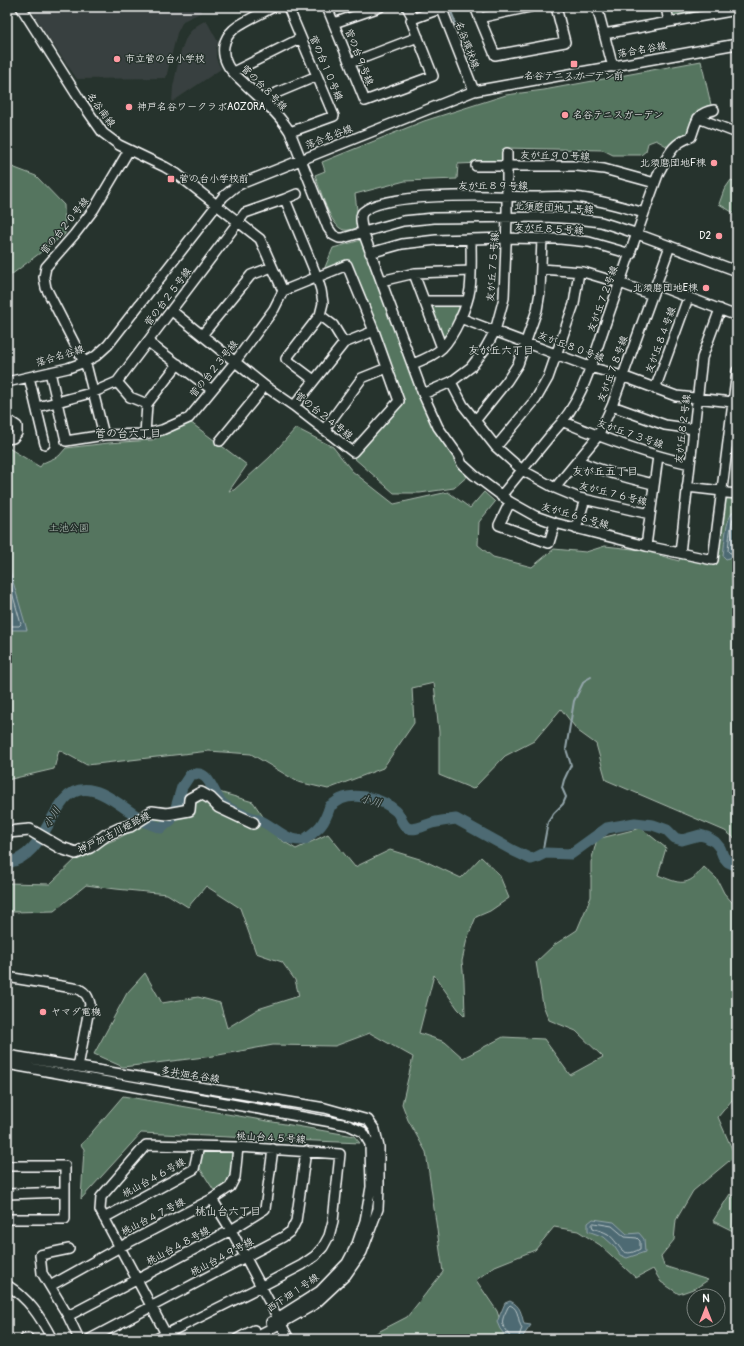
<svg xmlns="http://www.w3.org/2000/svg" width="744" height="1346" font-family="Pangolin,'Klee One',sans-serif">
	<style>
		.built { fill: #38403f }
		.green { fill: #54745e; stroke: #aabaae }
		.water { fill: #4d6b73; stroke: #94a6ab }
		.lines { fill: none; stroke-linecap: round; stroke-linejoin: round }
		.shore { stroke: #b8c4c7; stroke-width: 1 }
		.stream { stroke: #94a6ab; stroke-width: 2 }
		.river { stroke: #4d6b73; stroke-width: 11 }
		.minor-casing { stroke: #fff; stroke-width: 12 }
		.major-casing { stroke: #fff; stroke-width: 14 }
		.minor { stroke: #26332d; stroke-width: 9 }
		.major { stroke: #26332d; stroke-width: 11 }
		.poi-dot { fill: #ff9aa2; stroke: #26332d; stroke-width: 1.5 }
		.labels { text-anchor: middle; dominant-baseline: central; stroke-width: 3; stroke-linejoin: round; paint-order: stroke }
		.street-label { font-size: 10px; fill: #fff; stroke: #26332d }
		.poi-label { font-size: 10px; fill: #fff; stroke: #26332d; text-anchor: start }
		.park-label { font-size: 10px; fill: #b2c0b7; stroke: #26332d }
		.neighbourhood-label { font-size: 11px; fill: #fff; stroke: #26332d }
		.water-label { font-size: 11px; font-style: italic; fill: #afbcc0; stroke: #26332d }
	</style>
	<rect width="100%" height="100%" fill="#26332d"/>
	<filter id="ink" filterUnits="userSpaceOnUse"><feTurbulence type="fractalNoise" baseFrequency=".025" numOctaves="2"/><feDisplacementMap in="SourceGraphic" scale="8" xChannelSelector="R" yChannelSelector="G"/><feConvolveMatrix kernelMatrix="1 2 1 2 8 2 1 2 1" color-interpolation-filters="sRGB"/></filter>
	<g filter="url(#ink)">
		<path class="built" d="M29,7H200L202,12L183,21L177,33L166,78L77,79L49,39Z
			M206,20L218,42L216,50V58L221,69L172,102L173,87L180,54L185,40L190,32L196,26Z"/>
		<path class="green" d="M669,7H707L708,12L672,18Z
			M701,61L712,109L691,131L670,148L656,140L648,143L646,151L641,155H613L603,150L505,148L504,160L502,162L458,164L457,179L405,181L355,194L357,210V228C353,229 348,231 344,230C330,227 320,188 315,175L325,171L322,162L424,121L506,95L544,90Z
			M7,165L36,176L64,205L65,234L7,278Z
			M731,180L737,182V215L719,204L724,190Z
			M361,240L423,401L470,474L454,488L420,493H394L354,458L404,403L349,262L323,272L333,248Z
			M462,304L451,327L443,339L430,305Z
			M190,422L247,465L229,491L234,490L270,457L296,428L333,447L352,471L394,504L448,492L470,508L484,492L495,502L479,522L478,545L493,557L532,567L554,549L586,552L605,546L642,550L679,561L680,557L710,565L715,563L723,499L727,497L737,498V840L725,831L606,780L596,744L578,731L561,709L534,741L505,756L473,789L439,775V732L434,683L412,688L414,723L383,768L328,789L298,782L251,754L209,751L87,765L59,750L54,769L7,780V447L40,467L43,463L59,456L66,448L108,443L152,440Z
			M202,787L253,802L278,838L296,849L328,834L355,867L390,850L423,860L461,878L481,857L499,874L509,898L490,911L476,917L467,939L462,961L464,981L465,1016L458,1009L434,975L419,1033L445,1042L463,1058L503,1037L544,1039L570,1075L603,1057L576,1031L549,1020L543,1005L536,962L554,945L577,930L591,897V862L597,839L641,828L666,848L658,875C680,884 687,888 704,867L717,879L724,893L737,908V1094L718,1117L735,1156L693,1191L676,1220L674,1240L661,1256L664,1266L708,1280L696,1288L679,1294L661,1282L653,1269L636,1278L600,1245L578,1231L554,1227L535,1250L495,1266L476,1280L497,1311L506,1339H374L376,1333L407,1317L443,1272L426,1152L408,1120L402,1104L413,1057L370,1033L335,1046L273,1045L213,1056L123,1067L94,1054L127,993L145,973L162,1003L198,997L220,1003L227,1028L258,1009L299,996L295,980L282,962L256,953L240,908L206,886L188,907L167,894L116,889L86,885L54,911L14,912L7,911V883L50,884L82,853L119,838L171,809Z
			M123,1096L354,1136L360,1143L141,1133L81,1199L84,1149L81,1145Z
			M203,1151L233,1152C231,1172 233,1180 215,1192L199,1167Z
			M730,1194L737,1200V1233L713,1221Z"/>
		<path class="water" d="M737,508V556L726,559L723,556C725,542 725,515 737,508Z
			M7,561L27,630H7Z
			M593,1219L614,1222L627,1234L639,1233L644,1239L645,1252L627,1258L620,1255L614,1246L604,1237L588,1231V1223Z
			M510,1301C521,1306 521,1313 524,1324L531,1325L521,1339H508L500,1329L497,1322L505,1303Z"/>
		<g class="lines">
			<path class="shore" d="M737,512C730,519 729,542 728,551L730,553L737,552
				M7,575L21,624L19,626H7
				M594,1223L612,1226L625,1237L637,1238L640,1241V1249C620,1260 622,1245 608,1234C603,1231 597,1230 593,1228L592,1225Z
				M510,1339C510,1335 508,1334 506,1331C499,1322 504,1316 508,1307L510,1305C520,1309 517,1321 522,1328L518,1339"/>
			<path class="stream" d="M449,7L475,70
				M542,854L548,822L554,813L563,804L566,797L562,788L564,780L571,765L566,749L574,701L584,681L591,677"/>
			<path class="river" d="M7,863C32,858 42,835 54,815C60,806 64,797 74,792C97,781 125,810 144,821C150,824 155,826 161,828L171,820L174,814L182,787L190,775C211,768 211,793 223,804C235,814 252,816 265,823C274,828 282,836 292,839C296,840 300,840 304,840C320,828 324,825 330,806C334,804 337,801 341,799C357,792 383,799 396,811C401,815 401,825 408,828C415,831 425,825 432,823C440,821 448,820 456,819L514,851L531,859L537,857L545,853L571,854L607,828L635,823L653,825L667,830L675,838L682,840L700,835L707,837L715,842L720,848L723,856L728,862L737,866"/>
			<g class="minor-casing">
				<path id="minor" d="M21,7L80,100L103,133L119,145L165,167L177,174L260,239L283,291L274,309L235,362L189,418L162,430L145,434L104,435L87,368L46,288L44,277L46,267L74,235L94,209L129,150
					M273,7C263,13 241,22 233,30C223,39 221,52 227,64C230,71 238,77 243,82C259,98 278,112 290,132L328,228L333,235L339,238H343L385,226L403,221L434,218L545,217L577,219L601,222L632,232L737,271
					M288,7L334,116L290,132
					M327,7L365,101L433,76L411,20L413,18
					M407,7L413,18H415L445,7
					M441,7L474,91
					M475,7L495,55L565,42L556,7
					M597,7L611,60L614,67
					M479,18L530,7
					M669,22L737,10
					M334,23L380,7
					M604,34L669,22L666,7
					M350,63L418,37
					M233,72L301,38
					M262,99L317,76
					M698,118L737,133
					M476,166H577L604,169L655,183
					M285,199L297,194
					M644,213C624,207 603,201 582,198C566,195 548,197 531,197C499,196 385,191 363,212C359,216 362,227 363,232L423,394L438,427L458,455L462,464L474,475L510,502L535,516L555,523L646,546L713,560L737,371
					M370,253L402,244L436,240L507,238L560,239L589,242L631,254
					M541,269L583,272L620,283L652,295
					M414,274L442,348
					M381,281L415,273L471,271
					M656,285L737,316
					M424,301H466
					M172,311L265,386L294,406L353,452L399,401L374,331L347,265L283,291
					M320,315L333,325L344,343
					M460,318L590,367L622,376L676,396L733,402
					M202,335L251,275L272,267
					M148,342L212,390
					M413,364C423,360 435,355 442,348C454,336 468,305 470,289C472,272 471,255 471,239
					M29,377L45,444
					M7,382L68,368L85,362L96,356L108,345L223,197L235,187L243,183L474,91L737,44
					M117,382L130,397L147,404
					M451,382L463,405L496,447L522,470L555,488L579,498L650,514
					M655,389L688,298
					M423,394L451,382L471,367L485,349L495,331L504,298L507,217V153
					M294,406L344,343L374,331
					M612,406L665,425L694,429
					M37,407L57,402L50,372
					M475,421L507,381L518,364L537,310L540,292L542,238
					M7,422H11L17,426V433L13,438L7,439
					M564,422C605,439 646,454 690,464
					M324,430L362,378L387,368
					M145,434L147,404L178,364
					M104,435L66,441L57,402L94,392L117,382L245,213L285,199L317,277L321,290L323,303L320,315L286,359L314,380
					M220,441L265,386
					M496,447L536,399L548,378L574,304L579,272
					M578,461C602,471 627,478 653,484
					M687,487L722,491L727,493L737,494
					M555,488L598,436L612,406L670,246
					M501,496L554,431C582,403 592,362 605,325C623,274 640,223 659,172C668,156 672,143 691,137C697,121 696,113 714,110
					M510,502L499,525L549,543L555,523
					M576,529L585,499
					M646,546L658,456
					M680,553L702,358L720,309
					M7,977L79,989C86,993 88,996 90,1004L78,1067
					M7,1055L325,1108L368,1120L375,1130L379,1147V1188L378,1209L362,1252L346,1275L315,1304L280,1324L250,1339
					M7,1064L348,1125L363,1132L370,1144L371,1187L365,1221L357,1244L347,1263L320,1291L271,1322
					M7,1166H65V1219H7
					M7,1194L65,1192
					M212,1199L231,1230L289,1339
					M104,1218L194,1169L199,1146
					M69,1249L40,1255L42,1273L68,1316L79,1339
					M7,1285C29,1299 40,1316 52,1339
					M50,1286L120,1247L212,1199L230,1187L235,1177L238,1147
					M68,1316L231,1230L265,1209L273,1149
					M25,1339L28,1338V1339
					M90,1339L283,1237L291,1231L296,1221L306,1151
					M156,1339L260,1287L302,1265L315,1256L323,1247L329,1236L333,1221L340,1154L238,1147L146,1145L101,1197L100,1210L166,1334
					M237,1339L254,1330"/>
			</g>
			<g class="major-casing">
				<path id="major" d="M7,832L30,830L61,848L76,853L90,847L106,835L119,829L130,826L152,812L167,814L189,810L190,799L201,793L210,798L219,807L253,823"/>
			</g>
			<use href="#minor" class="minor"/>
			<use href="#major" class="major"/>
		</g>
	</g>
	<g class="poi-dot">
		<circle cx="117" cy="59" r="4"/>
		<rect x="570" y="60" width="8" height="8" rx="2"/>
		<circle cx="129" cy="107" r="4"/>
		<circle cx="565" cy="115" r="4"/>
		<circle cx="714" cy="163" r="4"/>
		<rect x="167" y="175" width="8" height="8" rx="2"/>
		<circle cx="719" cy="236" r="4"/>
		<circle cx="706" cy="288" r="4"/>
		<circle cx="43" cy="1012" r="4"/>
	</g>
	<g class="labels">
		<g class="street-label">
			<text transform="translate(467 45) rotate(69)">名谷環状線</text>
			<text transform="translate(642 50) rotate(-10)">落合名谷線</text>
			<text transform="translate(359 57) rotate(68)">菅の台９号線</text>
			<text transform="translate(326 68) rotate(67)">菅の台１０号線</text>
			<text transform="translate(264 88) rotate(45)">菅の台８号線</text>
			<text transform="translate(101 110) rotate(53)">名谷南線</text>
			<text transform="translate(329 137) rotate(-21)">落合名谷線</text>
			<text transform="translate(555 156) rotate(1)">友が丘９０号線</text>
			<text x="493" y="186">友が丘８９号線</text>
			<text transform="translate(554 208) rotate(3)">北須磨団地１号線</text>
			<text transform="translate(65 226) rotate(-51)">菅の台２０号線</text>
			<text transform="translate(549 229) rotate(3)">友が丘８５号線</text>
			<text transform="translate(493 267) rotate(-86)">友が丘７５号線</text>
			<text transform="translate(168 297) rotate(-53)">菅の台２５号線</text>
			<text transform="translate(603 299) rotate(-70)">友が丘７２号線</text>
			<text transform="translate(661 340) rotate(-70)">友が丘８４号線</text>
			<text transform="translate(571 347) rotate(20)">友が丘８０号線</text>
			<text transform="translate(60 356) rotate(-17)">落合名谷線</text>
			<text transform="translate(214 369) rotate(-51)">菅の台２３号線</text>
			<text transform="translate(613 369) rotate(-70)">友が丘７８号線</text>
			<text transform="translate(324 416) rotate(38)">菅の台２４号線</text>
			<text transform="translate(683 429) rotate(-83)">友が丘８２号線</text>
			<text transform="translate(630 434) rotate(19)">友が丘７３号線</text>
			<text transform="translate(613 494) rotate(14)">友が丘７６号線</text>
			<text transform="translate(575 516) rotate(16)">友が丘６６号線</text>
			<text transform="translate(114 833) rotate(-27)">神戸加古川姫路線</text>
			<text transform="translate(190 1075) rotate(9)">多井畑名谷線</text>
			<text transform="translate(271 1138) rotate(3)">桃山台４５号線</text>
			<text transform="translate(154 1178) rotate(-29)">桃山台４６号線</text>
			<text transform="translate(153 1217) rotate(-27)">桃山台４７号線</text>
			<text transform="translate(178 1246) rotate(-28)">桃山台４８号線</text>
			<text transform="translate(222 1257) rotate(-28)">桃山台４９号線</text>
			<text transform="translate(293 1293) rotate(-34)">西下畑１号線</text>
		</g>
		<g class="poi-label">
			<text x="125" y="59">市立菅の台小学校</text>
			<text x="574" y="76" text-anchor="middle">名谷テニスガーデン前</text>
			<text x="137" y="107">神戸名谷ワークラボAOZORA</text>
			<text x="573" y="115">名谷テニスガーデン</text>
			<text x="706" y="163" text-anchor="end">北須磨団地F棟</text>
			<text x="179" y="179">菅の台小学校前</text>
			<text x="711" y="236" text-anchor="end">D2</text>
			<text x="698" y="288" text-anchor="end">北須磨団地E棟</text>
			<text x="51" y="1012">ヤマダ電機</text>
		</g>
		<g class="park-label">
			<text x="69" y="528">土池公園</text>
		</g>
		<g class="neighbourhood-label">
			<text x="501" y="350">友が丘六丁目</text>
			<text x="128" y="433">菅の台六丁目</text>
			<text x="605" y="471">友が丘五丁目</text>
			<text x="228" y="1211">桃山台六丁目</text>
		</g>
		<g class="water-label">
			<text transform="translate(371 801) rotate(15)">小川</text>
			<text transform="translate(52 817) rotate(-57)">小川</text>
		</g>
	</g>
	<rect width="744" height="1346" fill="none" stroke="#26332d" stroke-width="24"/>
	<rect x="12" y="12" width="720" height="1322" fill="none" stroke="#fff" stroke-width="1.5" filter="url(#ink)"/>
	<g transform="translate(706 1308)"><circle r="19" fill="#26332d" stroke="#7d8581"/>
	<path d="M0-3L7 15L0 10L-7 15Z" fill="#ff9aa2"/>
	<text y="-6" font-size="11" font-weight="bold" text-anchor="middle" fill="#ffffff">N</text>
	</g>
</svg>
